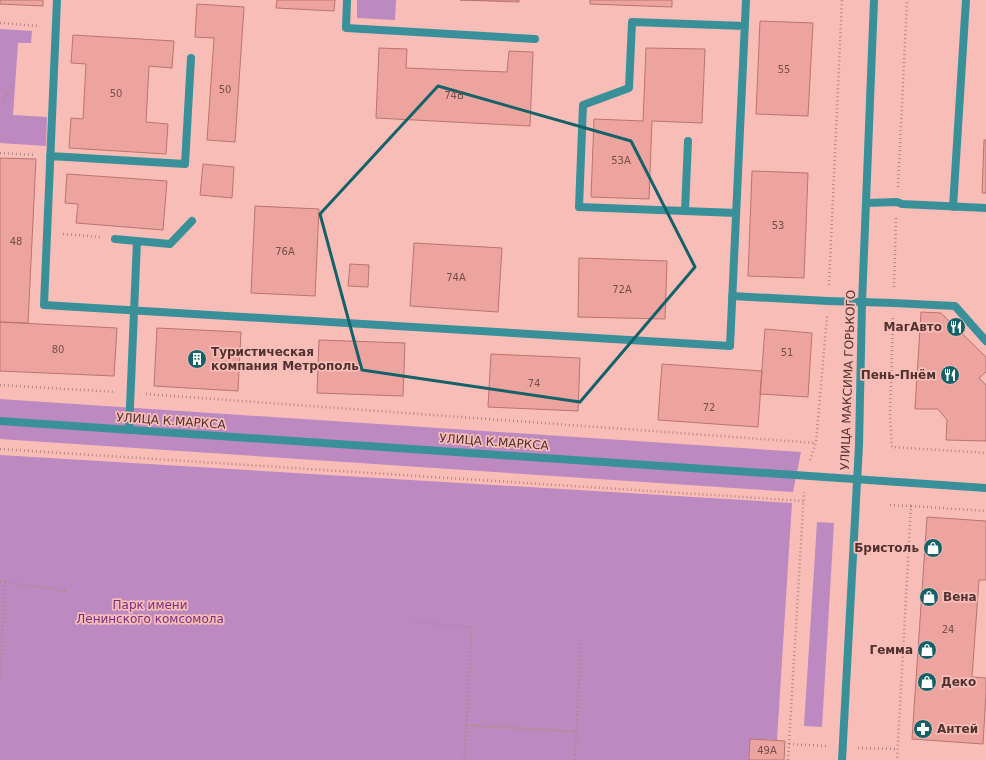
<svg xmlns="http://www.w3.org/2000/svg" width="986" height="760" font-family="'DejaVu Sans',sans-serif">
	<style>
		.green { fill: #bc8ac0 }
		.building { fill: #eda49e; stroke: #b9746f }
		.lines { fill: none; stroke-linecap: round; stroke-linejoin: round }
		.path { stroke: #b58581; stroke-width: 2.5; stroke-dasharray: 1 3; stroke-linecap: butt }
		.service { stroke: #3a9099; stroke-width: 8 }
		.minor { stroke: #3a9099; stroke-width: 8 }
		.tertiary { stroke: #3a9099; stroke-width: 8 }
		.marked { fill: none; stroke: #13626a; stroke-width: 3; stroke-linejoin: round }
		.labels { text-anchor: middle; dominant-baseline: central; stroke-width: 3.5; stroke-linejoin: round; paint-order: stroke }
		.number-label { font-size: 10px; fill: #764e4b }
		.poi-label { font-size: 12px; font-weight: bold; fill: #4f312f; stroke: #f9bdb8; text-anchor: end }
		.street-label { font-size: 12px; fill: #4f312f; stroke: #f9bdb8 }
		.park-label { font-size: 12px; fill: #7a2c81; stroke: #f9bdb8 }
	</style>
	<rect width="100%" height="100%" fill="#f9bdb8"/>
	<path class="green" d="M357,0H396L395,20L357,18Z
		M0,29L32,31L31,43H18L13,115L47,117L46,146L0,143Z
		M0,399L801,452L793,492L0,439Z
		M0,455L792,503L777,740L750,739L749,760H0Z
		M817,522L834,523L822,727L804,726Z"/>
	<path class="building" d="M0,0H43V6L0,4Z
		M277,0H335L334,11L276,8Z
		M460,0H519V2Z
		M590,0H672V7L590,4Z
		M197,4L244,7L235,142L207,140L214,38L195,37Z
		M760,21L813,23L808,116L756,114Z
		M73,35L174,41L172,68L149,66L146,122L168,124L166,154L69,148L71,118L83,119L86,64L71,63Z
		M379,48L407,49L406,68L507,72L509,51L533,52L530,126L376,118Z
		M646,48L705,49L702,123L652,121L649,199L591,197L594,119L643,121Z
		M984,140H986V193H982Z
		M0,158L36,159L28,323L0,322Z
		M203,164L234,167L232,198L200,195Z
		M752,171L808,173L804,278L748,276Z
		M67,174L167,181L163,230L76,223L78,204L65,203Z
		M255,206L319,209L315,296L251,293Z
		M414,243L502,248L498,312L410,306Z
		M579,258L667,261L665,319L578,317Z
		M350,264L369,265L368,287L348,286Z
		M921,312L941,313L986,357V372L979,378L986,385V441L946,440L947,420L938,409H915Z
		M0,322L117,328L114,376L0,371Z
		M157,328L241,332L238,391L154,386Z
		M765,329L812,333L808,397L760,394Z
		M319,340L405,343L403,396L317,393Z
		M491,354L580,358L578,411L488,407Z
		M662,364L762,371L758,427L658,420Z
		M927,517L986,521V580H979L972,677L986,678V694L983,744L912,739Z
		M750,739L785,741L784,760H749Z"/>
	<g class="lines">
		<path class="path" d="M0,23L39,26
			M0,105L15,83
			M0,153L35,155
			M898,187L907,0
			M63,234L100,237
			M829,285L842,0
			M894,287L896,218
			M893,318L890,415L892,447L986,453
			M0,385L116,392
			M146,394L816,443
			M0,449L804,501
			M810,460L816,443L827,316
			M890,505L911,506L897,760
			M911,506L986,511
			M0,581L5,582
			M413,622L472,627L464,760
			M0,678L5,582L66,591
			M466,725L577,732
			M789,744L827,746
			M858,748L897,749
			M575,760L581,640
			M788,760L804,492"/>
		<path class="service" d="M57,0L44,305L730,346L746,0
			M347,0L346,28L535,39
			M688,141L685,211L736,213
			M50,156L185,164L191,58
			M866,203L897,202L902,204L986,208
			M953,207L966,0
			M685,211L579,207L583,105L629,88L632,22L745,26
			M115,239L137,241
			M732,296L828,301L893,303L955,306L986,341
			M129,430L137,241L170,244L192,221"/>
		<path class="minor" d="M0,421L986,488"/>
		<path class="tertiary" d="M842,760L859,445L862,303L874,0"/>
	</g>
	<path class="marked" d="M438,86L631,141L695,267L580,402L362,370L320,214Z"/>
	<defs>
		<g id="restaurant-disc" transform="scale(1)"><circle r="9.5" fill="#13626a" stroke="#f9bdb8"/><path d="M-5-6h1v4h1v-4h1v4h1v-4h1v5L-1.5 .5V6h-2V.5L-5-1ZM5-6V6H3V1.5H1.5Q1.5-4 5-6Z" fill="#fff"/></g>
		<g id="building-disc" transform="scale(1)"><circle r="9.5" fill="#13626a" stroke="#f9bdb8"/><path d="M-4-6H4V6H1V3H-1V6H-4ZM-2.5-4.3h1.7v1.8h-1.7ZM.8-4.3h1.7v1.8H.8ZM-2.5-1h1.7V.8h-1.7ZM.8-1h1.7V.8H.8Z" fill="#fff"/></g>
		<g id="shop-disc" transform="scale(1)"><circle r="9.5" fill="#13626a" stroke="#f9bdb8"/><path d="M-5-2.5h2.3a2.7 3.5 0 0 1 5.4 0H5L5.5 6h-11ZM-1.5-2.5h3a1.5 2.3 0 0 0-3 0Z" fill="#fff"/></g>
		<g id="pharmacy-disc" transform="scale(1)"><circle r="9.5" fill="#13626a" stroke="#f9bdb8"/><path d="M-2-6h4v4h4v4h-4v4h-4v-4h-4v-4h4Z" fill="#fff"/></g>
	</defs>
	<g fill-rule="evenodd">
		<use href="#restaurant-disc" x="956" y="327"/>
		<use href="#building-disc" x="197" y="359"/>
		<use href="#restaurant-disc" x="950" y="375"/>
		<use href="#shop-disc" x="933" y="548"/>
		<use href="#shop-disc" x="929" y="597"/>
		<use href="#shop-disc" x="927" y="650"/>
		<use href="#shop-disc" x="927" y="682"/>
		<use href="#pharmacy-disc" x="923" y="729"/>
	</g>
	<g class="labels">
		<g class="number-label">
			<text x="784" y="69">55</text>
			<text x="225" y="89">50</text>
			<text x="116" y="93">50</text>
			<text x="454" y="95">74Б</text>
			<text x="621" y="160">53А</text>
			<text x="778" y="225">53</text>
			<text x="16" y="241">48</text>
			<text x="285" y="251">76А</text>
			<text x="456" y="277">74А</text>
			<text x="622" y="289">72А</text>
			<text x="58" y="349">80</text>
			<text x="787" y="352">51</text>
			<text x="534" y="383">74</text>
			<text x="709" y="407">72</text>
			<text x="948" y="629">24</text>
			<text x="767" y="750">49А</text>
		</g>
		<g class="poi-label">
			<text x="942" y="327">МагАвто</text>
			<text x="211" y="352" text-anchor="start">Туристическая<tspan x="211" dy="14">компания Метрополь</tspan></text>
			<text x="936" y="375">Пень-Пнём</text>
			<text x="919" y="548">Бристоль</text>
			<text x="943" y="597" text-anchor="start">Вена</text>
			<text x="913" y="650">Гемма</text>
			<text x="941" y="682" text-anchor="start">Деко</text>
			<text x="937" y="729" text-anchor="start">Антей</text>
		</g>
		<g class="street-label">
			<text transform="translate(848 380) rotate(-88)">УЛИЦА МАКСИМА ГОРЬКОГО</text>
			<text transform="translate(171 421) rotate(4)">УЛИЦА К.МАРКСА</text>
			<text transform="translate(494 442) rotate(4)">УЛИЦА К.МАРКСА</text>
		</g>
		<g class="park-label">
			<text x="150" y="605">Парк имени<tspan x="150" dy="14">Ленинского комсомола</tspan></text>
		</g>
	</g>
</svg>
